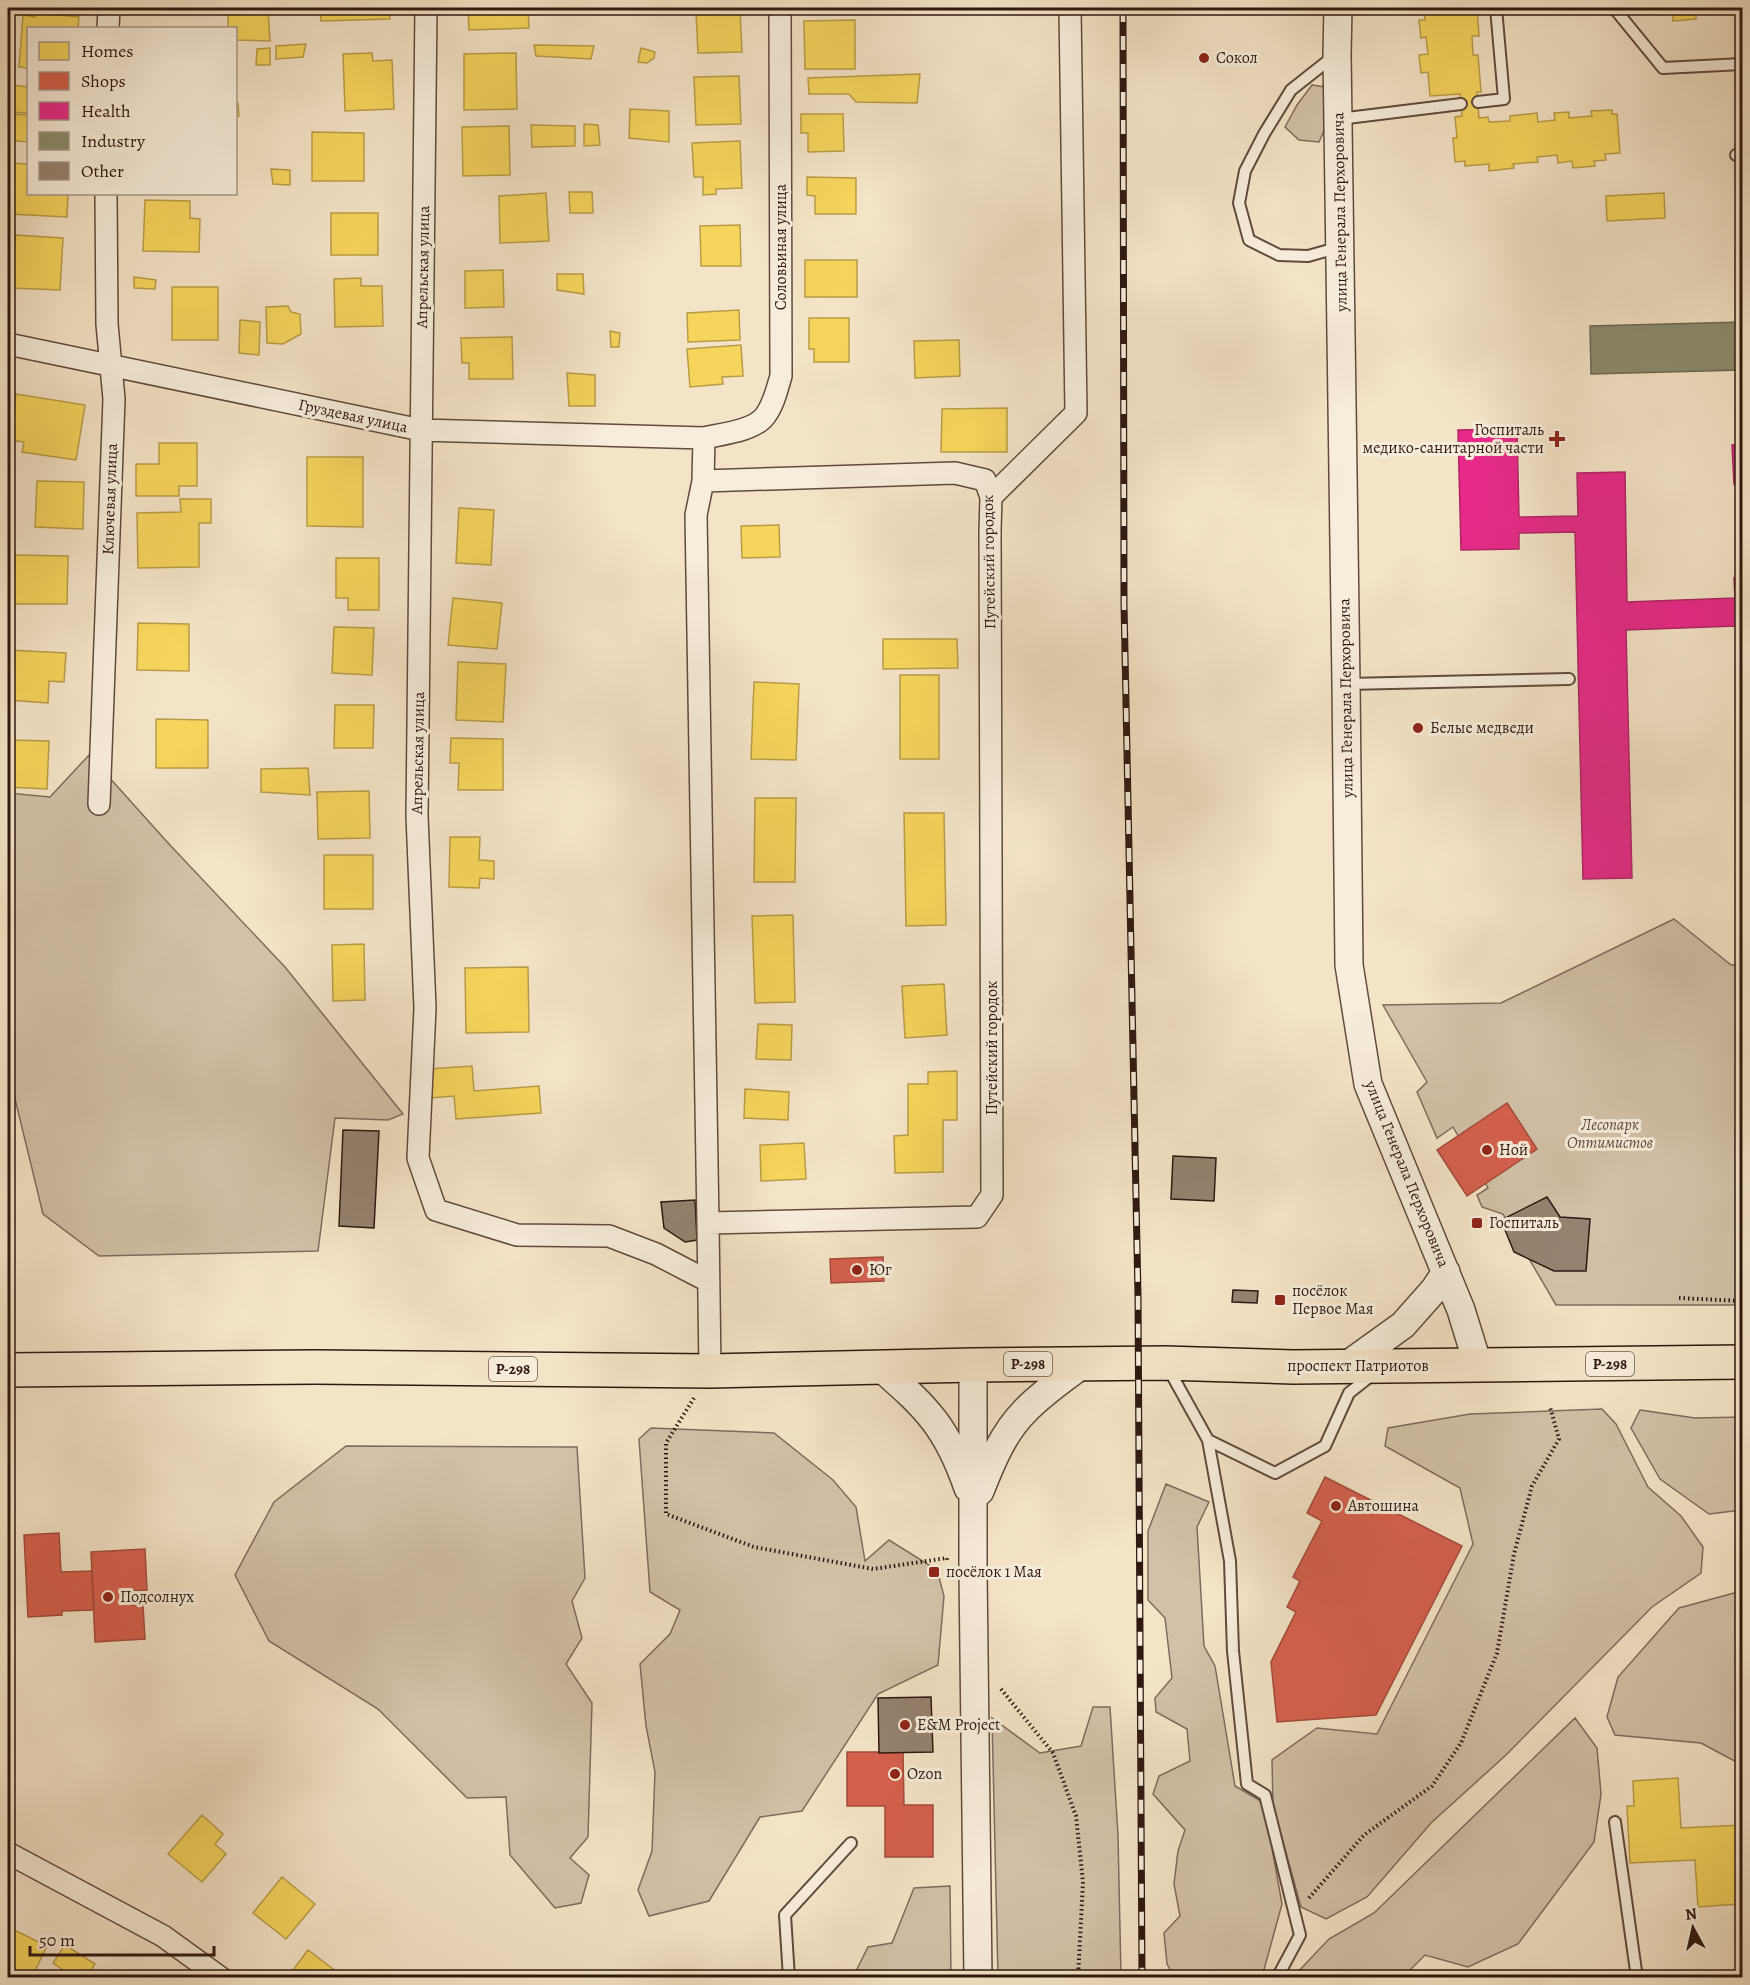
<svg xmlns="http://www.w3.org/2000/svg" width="1750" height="1985" font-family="Alegreya,serif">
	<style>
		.green { fill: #d2c1a8; stroke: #806c5c; stroke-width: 1.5 }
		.homes { fill: #f6d55c; stroke: #ba9c46; stroke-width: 1.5 }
		.shops { fill: #d6604d; stroke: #a44a3b; stroke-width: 1.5 }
		.health { fill: #e7298a; stroke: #b02466; stroke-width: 1.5 }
		.industry { fill: #8c8c6e; stroke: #706952; stroke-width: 1.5 }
		.building { fill: #958270; stroke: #2e1811; stroke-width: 1.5 }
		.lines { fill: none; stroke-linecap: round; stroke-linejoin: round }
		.service-casing { stroke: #604b3e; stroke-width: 14 }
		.minor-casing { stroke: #604b3e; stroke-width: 24 }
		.tertiary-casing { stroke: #604b3e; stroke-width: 30 }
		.trunk-casing { stroke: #2e1811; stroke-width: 36 }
		.path { stroke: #2e1811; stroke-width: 4; stroke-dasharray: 1.5 3; stroke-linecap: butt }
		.service { stroke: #f8eddb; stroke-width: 10 }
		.minor { stroke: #f8eddb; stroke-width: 21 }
		.tertiary { stroke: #f8eddb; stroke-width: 27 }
		.trunk { stroke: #f4e4c7; stroke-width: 33 }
		.rail-casing { stroke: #2e1811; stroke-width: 7 }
		.rail { stroke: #f8eddb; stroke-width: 4.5; stroke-dasharray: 14; stroke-linecap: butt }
		.poi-dot { fill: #8f2418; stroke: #f8eddb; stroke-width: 2 }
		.labels { text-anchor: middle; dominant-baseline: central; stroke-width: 6; stroke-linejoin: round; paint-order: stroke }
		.shield { fill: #f8eddb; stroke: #6b584e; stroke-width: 1.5 }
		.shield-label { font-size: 15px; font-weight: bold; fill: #2e1811 }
		.poi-label { font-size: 16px; fill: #2e1811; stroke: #f8eddb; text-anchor: start }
		.street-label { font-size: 16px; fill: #2e1811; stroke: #f8eddb }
		.park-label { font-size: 16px; font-style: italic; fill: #5f4b3e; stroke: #f8eddb }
	</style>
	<rect width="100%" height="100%" fill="#f4e4c7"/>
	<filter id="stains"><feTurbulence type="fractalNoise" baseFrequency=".00333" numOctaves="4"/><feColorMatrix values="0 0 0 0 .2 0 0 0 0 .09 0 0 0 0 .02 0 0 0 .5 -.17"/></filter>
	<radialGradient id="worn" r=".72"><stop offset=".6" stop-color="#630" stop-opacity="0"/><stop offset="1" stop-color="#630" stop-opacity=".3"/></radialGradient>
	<path class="green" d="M1312,85L1325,87V128L1319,142L1299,140L1285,127L1297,105Z
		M89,755L169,844L285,967L403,1114L388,1120L335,1118L318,1251L99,1256L43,1214L8,1070V793L50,797Z
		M1674,919L1731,965L1742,964V1305H1556L1503,1214L1482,1207L1477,1195L1488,1188L1453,1127L1437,1138L1417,1092L1427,1082L1383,1005L1501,1003Z
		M1602,1409L1616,1424L1648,1487L1681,1516L1703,1547L1701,1573L1652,1607L1506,1755L1431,1823L1367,1897L1326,1919L1301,1907L1273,1806L1272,1760L1317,1728L1377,1734L1473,1544L1460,1488L1385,1446L1388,1428L1470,1414Z
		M1640,1410L1695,1418L1742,1417V1510L1709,1514L1660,1479L1631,1428Z
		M651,1428L774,1433L833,1480L856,1507L865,1561L889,1540L937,1570L944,1596L938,1665L878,1694L802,1811L760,1817L709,1901L649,1916L638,1890L652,1851L655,1772L646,1726L640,1664L670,1634L680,1610L650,1592L639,1439Z
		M346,1446L577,1447L585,1578L572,1601L582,1638L566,1664L592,1703L588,1837L570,1858L589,1875L581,1903L555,1908L510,1855L506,1797L467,1798L378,1709L269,1641L235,1575L274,1502Z
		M1166,1484L1209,1502L1197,1527L1204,1646L1215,1666L1235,1786L1264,1803L1282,1904L1262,1977H1174L1167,1964L1164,1933L1180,1916L1174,1884L1178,1851L1185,1830L1153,1794L1159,1776L1190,1761L1187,1729L1156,1712L1155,1698L1172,1678L1165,1618L1148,1600V1531Z
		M1734,1593H1742V1765L1701,1743L1615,1735L1607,1717L1618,1677L1679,1608Z
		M1093,1707H1110L1118,1835L1121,1977H998L992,1718L1040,1753L1081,1746Z
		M1575,1718L1597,1748L1601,1794L1594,1842L1518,1944L1468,1967L1425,1955L1403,1977H1293L1329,1939L1374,1913Z
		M950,1886L951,1977H853L868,1947L892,1943L914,1888Z"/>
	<path class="homes" d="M228,8L268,9L270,41L236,40V28H228Z
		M320,8H389L390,19L321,21Z
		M468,8H528L529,28L469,30Z
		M1424,8H1477L1479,36H1472L1473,55H1478L1481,92H1477L1479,118L1488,117L1489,122L1510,121V116L1537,113L1538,122L1555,120L1554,113L1569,112V118L1592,116L1591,111L1612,110V114H1617L1620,153L1605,154L1606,160L1594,161L1595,166L1573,168L1572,161L1558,163L1557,155L1537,157L1538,162L1513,164L1514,168L1489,171V164L1465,166V161L1455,162L1453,138H1457L1455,117L1462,116L1460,94L1430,96L1428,72L1421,73L1419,55L1428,54L1426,37L1421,38L1419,20H1425Z
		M1651,8H1711L1712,13L1696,14V19L1673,21V14L1661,15L1660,9L1651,10Z
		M1733,8H1742V11L1734,12Z
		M740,10L742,52L698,53L696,12Z
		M35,13L79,17L78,28H28V68L19,67L23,15L35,17Z
		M855,20V69H805L804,21Z
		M306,44L303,57L276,59V46Z
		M534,45L594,46L591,59L536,56Z
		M270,48V65H256L257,49Z
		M641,48L655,52L654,58L647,63L638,62Z
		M372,53L373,61L392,60L394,109L345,111L343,54Z
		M516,53L517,109L464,110V54Z
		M920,74L917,103L856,102L849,94H809L808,78Z
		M739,76L741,124L696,125L694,77Z
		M12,85L28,87V113L10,112Z
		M236,103H238L239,116H236Z
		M630,109L669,111V142L629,138Z
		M9,114L28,115V142L8,140Z
		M801,114H843L844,151L808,152V133H801Z
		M584,124L598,125L600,145L584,146Z
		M531,125L575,126V146L532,147Z
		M509,126L510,175L463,176L462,127Z
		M312,132L364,133V181H312Z
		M740,141L742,188L716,189V194L703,195V177H694L692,143Z
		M11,163L28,164V194H68L67,217L9,214Z
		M271,169L290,170V185L273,184Z
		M807,177L856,178V214H815V196L807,195Z
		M8,185H10L9,206L8,205Z
		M569,192H592L593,213H570Z
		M546,193L549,241L500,243L499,196Z
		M1664,193L1665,218L1607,221L1606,196Z
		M145,200L190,201V218L200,219L199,252L143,251Z
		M331,213H378V255H331Z
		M740,225L741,266H701L700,226Z
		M15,235L63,238L60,290L12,288Z
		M805,260H857V297H805Z
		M503,270L504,307L465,308V271Z
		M557,274H583L584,294L557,290Z
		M134,277L156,280L155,289L134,288Z
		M361,278V286H382L383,326L335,327L334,279Z
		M172,287H218V340H172Z
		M288,306L291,312L300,314L301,334L283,344L267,343L266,307Z
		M739,310L740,340L688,342L687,313Z
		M809,318H849V362H814V349H809Z
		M240,320L260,322L259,355L239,353Z
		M610,331L620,333L619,347H611Z
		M512,337L513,379H469V363H462L461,338Z
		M959,340L960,376L915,378L914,341Z
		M741,345L743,376L722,377L723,384L690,387L687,349Z
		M567,373L595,375V406H569Z
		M16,394L85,405L76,460L22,452L24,442L9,440Z
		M1007,408V452H941L942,409Z
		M159,443H197V486H179V496H136V464H159Z
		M307,457H363V527L307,526Z
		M37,481L84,482L83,529L35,527Z
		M180,499H211V523H199V567L138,568L137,513L181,512Z
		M459,508L494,510L491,565L456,563Z
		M779,525L780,557L742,558L741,526Z
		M15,555L68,556L67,604H14Z
		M336,558H379V610H348V598H336Z
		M453,598L502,603L497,649L448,645Z
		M138,623L189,624V671L137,670Z
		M334,627L374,628L372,675L332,673Z
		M883,639H957L958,668L883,669Z
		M8,650L66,653L64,682L49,681L48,703L8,700Z
		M458,662L506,664L503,722L456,720Z
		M900,675H939V759H900Z
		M754,682L799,684L796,760L751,759Z
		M335,705H374L373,748H334Z
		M156,719L208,720V768H156Z
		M451,738L503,739V790H458L459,763H450Z
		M8,740L49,741L47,789L8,787Z
		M308,768L310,795L261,792V769Z
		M369,791L370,838L318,839L317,792Z
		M755,798H796L795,882H754Z
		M904,813H944L946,925L906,926Z
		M450,837H480L479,860L494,861V879L480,878L479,888L449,887Z
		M324,855H373V909H324Z
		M793,915L795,1002L755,1003L752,916Z
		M364,944L365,1000L333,1001L332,945Z
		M528,967L529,1032L466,1033L465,968Z
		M944,984L947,1035L905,1038L902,986Z
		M758,1024L792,1025L791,1060L756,1059Z
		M472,1066L474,1091L539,1086L541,1113L456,1119L454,1096L431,1098L429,1069Z
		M957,1071V1120H943V1172L895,1173L894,1136L908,1135V1084H928V1072Z
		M745,1089L789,1092L788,1120L744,1118Z
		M804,1143L806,1179L761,1181L760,1145Z
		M1678,1778L1681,1828L1742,1825V1882H1738L1739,1904L1698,1907L1695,1860L1630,1863L1627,1806H1634L1633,1781Z
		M202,1815L223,1834L215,1844L226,1854L202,1882L168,1854Z
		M282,1877L315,1904L286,1939L253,1913Z
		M8,1927L47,1946L34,1973L27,1970L24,1977L8,1969Z
		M65,1945L95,1964L86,1978H75L53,1963Z
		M308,1950L341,1975L339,1978H295L290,1974Z"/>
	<path class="shops" d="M1507,1103L1537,1149L1467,1196L1437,1150Z
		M883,1257L884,1281L831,1283L830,1259Z
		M1325,1477L1462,1546L1376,1715L1277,1722L1271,1662L1296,1612L1287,1607L1300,1581L1293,1577L1322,1521L1307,1513Z
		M59,1533L61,1572L92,1571L94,1610L62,1611V1615L28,1617L24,1535Z
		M145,1549L147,1590L131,1591L132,1605H143L145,1639L95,1642L91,1552Z
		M847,1752H903L904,1805H933V1857H885V1806H847Z"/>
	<path class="health" d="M1517,429L1519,517L1578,516L1577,473L1625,472L1627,602L1735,598L1734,578H1742V925L1736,626L1626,630L1632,878L1583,879L1575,532L1519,533V549L1461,550L1458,430Z
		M1742,444V484H1734L1732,445Z"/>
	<path class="industry" d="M1742,322V370L1591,374L1590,326Z"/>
	<path class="building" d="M343,1130L379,1131L374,1228L339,1226Z
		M1173,1156L1216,1158L1214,1201L1171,1199Z
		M1547,1197L1560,1217L1590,1219L1586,1271H1554L1514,1252L1501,1220Z
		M695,1200L697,1240L685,1242L664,1228L661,1202Z
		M1233,1290L1258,1291L1257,1303L1232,1302Z
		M931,1697L933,1752L879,1753L878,1698Z"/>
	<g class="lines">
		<g class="service-casing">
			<path id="service" d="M1614,8L1663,68L1742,64
				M1334,56L1291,90L1264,134L1245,171L1239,203L1249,240L1279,255L1308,256L1340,247
				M1478,102L1504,99L1496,8
				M1339,119L1461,104
				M1736,155H1742
				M1347,684L1569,679
				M1168,1368L1208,1440L1275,1473L1325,1446L1349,1393L1373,1374
				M1208,1440L1230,1561L1233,1651L1247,1784L1265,1795L1300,1935L1277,1978
				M1615,1822L1637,1978
				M789,1978L785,1915L851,1843"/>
		</g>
		<g class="minor-casing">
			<path id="minor" d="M426,8L417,816L425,1008L418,1158L436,1210L517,1235L609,1236L656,1254L708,1281
				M108,28L109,8
				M8,344L421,430L704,438C721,434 754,431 765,416C774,404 777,389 781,376L780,8
				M704,438L703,481L696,515L708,1223
				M703,481L955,473L985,480L991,497L990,531L992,1195L977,1217L708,1223L710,1371
				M991,497L1076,413L1070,8
				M99,804L114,399L107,324L106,194
				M8,1853L163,1936L221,1978"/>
		</g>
		<g class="tertiary-casing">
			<path id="tertiary" d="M1338,8L1337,54L1346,684L1349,965L1368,1084L1461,1310L1478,1365
				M973,1365V1572L978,1978
				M1346,1366L1403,1325L1434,1290L1446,1272
				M880,1367C927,1408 947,1427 968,1488
				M980,1491C991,1463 1003,1433 1025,1411C1042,1393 1063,1379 1083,1364"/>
		</g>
		<g class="trunk-casing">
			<path id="trunk" d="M8,1370L316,1367L710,1371L973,1365L1165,1363L1293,1367L1742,1362"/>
		</g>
		<path class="path" d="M1679,1298L1742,1301
			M694,1398L666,1443V1514L754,1547L873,1569L947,1558V1560
			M1001,1689L1053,1753L1076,1816L1083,1882L1078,1978
			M1309,1898L1364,1835L1432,1786L1461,1743L1497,1653L1514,1554L1532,1486L1559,1439L1550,1407"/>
		<use href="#service" class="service"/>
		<use href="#minor" class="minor"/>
		<use href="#tertiary" class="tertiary"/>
		<use href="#trunk" class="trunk"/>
		<g class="rail-casing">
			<path id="rail" d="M1123,8L1124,604L1138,1296L1142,1978"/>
		</g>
		<use href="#rail" class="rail"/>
	</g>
	<g class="poi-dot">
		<circle cx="1204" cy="58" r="6"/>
		<path d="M1554 430h6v6h6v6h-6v6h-6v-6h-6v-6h6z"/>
		<circle cx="1418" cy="728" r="6"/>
		<circle cx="1487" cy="1150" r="6"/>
		<rect x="1471" y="1217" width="12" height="12" rx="3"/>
		<circle cx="857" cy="1270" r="6"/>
		<rect x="1274" y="1294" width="12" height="12" rx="3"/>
		<circle cx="1336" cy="1506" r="6"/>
		<rect x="928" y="1566" width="12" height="12" rx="3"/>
		<circle cx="108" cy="1597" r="6"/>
		<circle cx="905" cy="1725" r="6"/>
		<circle cx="895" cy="1774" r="6"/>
	</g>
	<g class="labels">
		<g class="shield">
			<rect x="1004" y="1352" width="48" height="24" rx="4.5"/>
			<rect x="1586" y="1352" width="48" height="24" rx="4.5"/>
			<rect x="489" y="1357" width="48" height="24" rx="4.5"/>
		</g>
		<g class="shield-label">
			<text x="1028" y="1364">Р-298</text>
			<text x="1610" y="1364">Р-298</text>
			<text x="513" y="1369">Р-298</text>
		</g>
		<g class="poi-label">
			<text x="1216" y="58">Сокол</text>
			<text x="1544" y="430" text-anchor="end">Госпиталь<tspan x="1544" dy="18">медико-санитарной части</tspan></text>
			<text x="1430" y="728">Белые медведи</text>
			<text x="1499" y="1150">Ной</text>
			<text x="1489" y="1223">Госпиталь</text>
			<text x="869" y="1270">Юг</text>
			<text x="1292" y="1291">посёлок<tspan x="1292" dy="18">Первое Мая</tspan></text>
			<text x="1348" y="1506">Автошина</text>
			<text x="946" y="1572">посёлок 1 Мая</text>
			<text x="120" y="1597">Подсолнух</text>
			<text x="917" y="1725">E&amp;M Project</text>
			<text x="907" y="1774">Ozon</text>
		</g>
		<g class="street-label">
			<text transform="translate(1340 212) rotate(-91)">улица Генерала Перхоровича</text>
			<text transform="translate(781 247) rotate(-90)">Соловьиная улица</text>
			<text transform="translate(423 267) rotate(-89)">Апрельская улица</text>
			<text transform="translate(353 416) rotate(12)">Груздевая улица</text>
			<text transform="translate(110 499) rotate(-88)">Ключевая улица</text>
			<text transform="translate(989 562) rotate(-91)">Путейский городок</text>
			<text transform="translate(1346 698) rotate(-91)">улица Генерала Перхоровича</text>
			<text transform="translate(418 753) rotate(-89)">Апрельская улица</text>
			<text transform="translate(992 1048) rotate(-90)">Путейский городок</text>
			<text transform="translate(1407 1174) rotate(68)">улица Генерала Перхоровича</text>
			<text x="1358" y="1366">проспект Патриотов</text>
		</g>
		<g class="park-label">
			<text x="1610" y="1125">Лесопарк<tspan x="1610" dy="18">Оптимистов</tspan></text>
		</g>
	</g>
	<rect width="1750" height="1985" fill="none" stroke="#f4e4c7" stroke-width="30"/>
	<rect x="9" y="9" width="1732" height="1967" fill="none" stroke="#2e1811" stroke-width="3"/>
	<rect x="15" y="15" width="1720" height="1955" fill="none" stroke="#2e1811" stroke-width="1.5"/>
	<rect x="27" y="27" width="210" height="168" fill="#f8eddb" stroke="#a7988a" stroke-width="1.5"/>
	<rect x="39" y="42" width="30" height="18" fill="#f6d55c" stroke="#a7988a" stroke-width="1.5"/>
	<text x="81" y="57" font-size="18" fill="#2e1811">Homes</text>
	<rect x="39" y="72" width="30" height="18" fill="#d6604d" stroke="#a7988a" stroke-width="1.5"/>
	<text x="81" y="87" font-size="18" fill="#2e1811">Shops</text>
	<rect x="39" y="102" width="30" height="18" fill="#e7298a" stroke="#a7988a" stroke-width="1.5"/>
	<text x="81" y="117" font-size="18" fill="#2e1811">Health</text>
	<rect x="39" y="132" width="30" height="18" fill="#8c8c6e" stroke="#a7988a" stroke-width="1.5"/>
	<text x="81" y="147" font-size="18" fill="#2e1811">Industry</text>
	<rect x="39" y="162" width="30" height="18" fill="#958270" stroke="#a7988a" stroke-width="1.5"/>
	<text x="81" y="177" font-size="18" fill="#2e1811">Other</text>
	<g transform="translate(1693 1928) rotate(352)" stroke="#f8eddb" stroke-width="4.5" paint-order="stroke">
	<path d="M0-4.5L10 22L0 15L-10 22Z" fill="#2e1811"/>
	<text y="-9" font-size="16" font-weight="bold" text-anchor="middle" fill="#2e1811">N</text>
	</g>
	<path d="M30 1946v9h184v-9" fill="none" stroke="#2e1811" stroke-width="3"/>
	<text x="39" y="1946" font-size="18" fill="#2e1811" stroke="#f8eddb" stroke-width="4.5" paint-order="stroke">50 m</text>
	<rect width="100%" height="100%" filter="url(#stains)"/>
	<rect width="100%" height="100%" fill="url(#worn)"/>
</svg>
